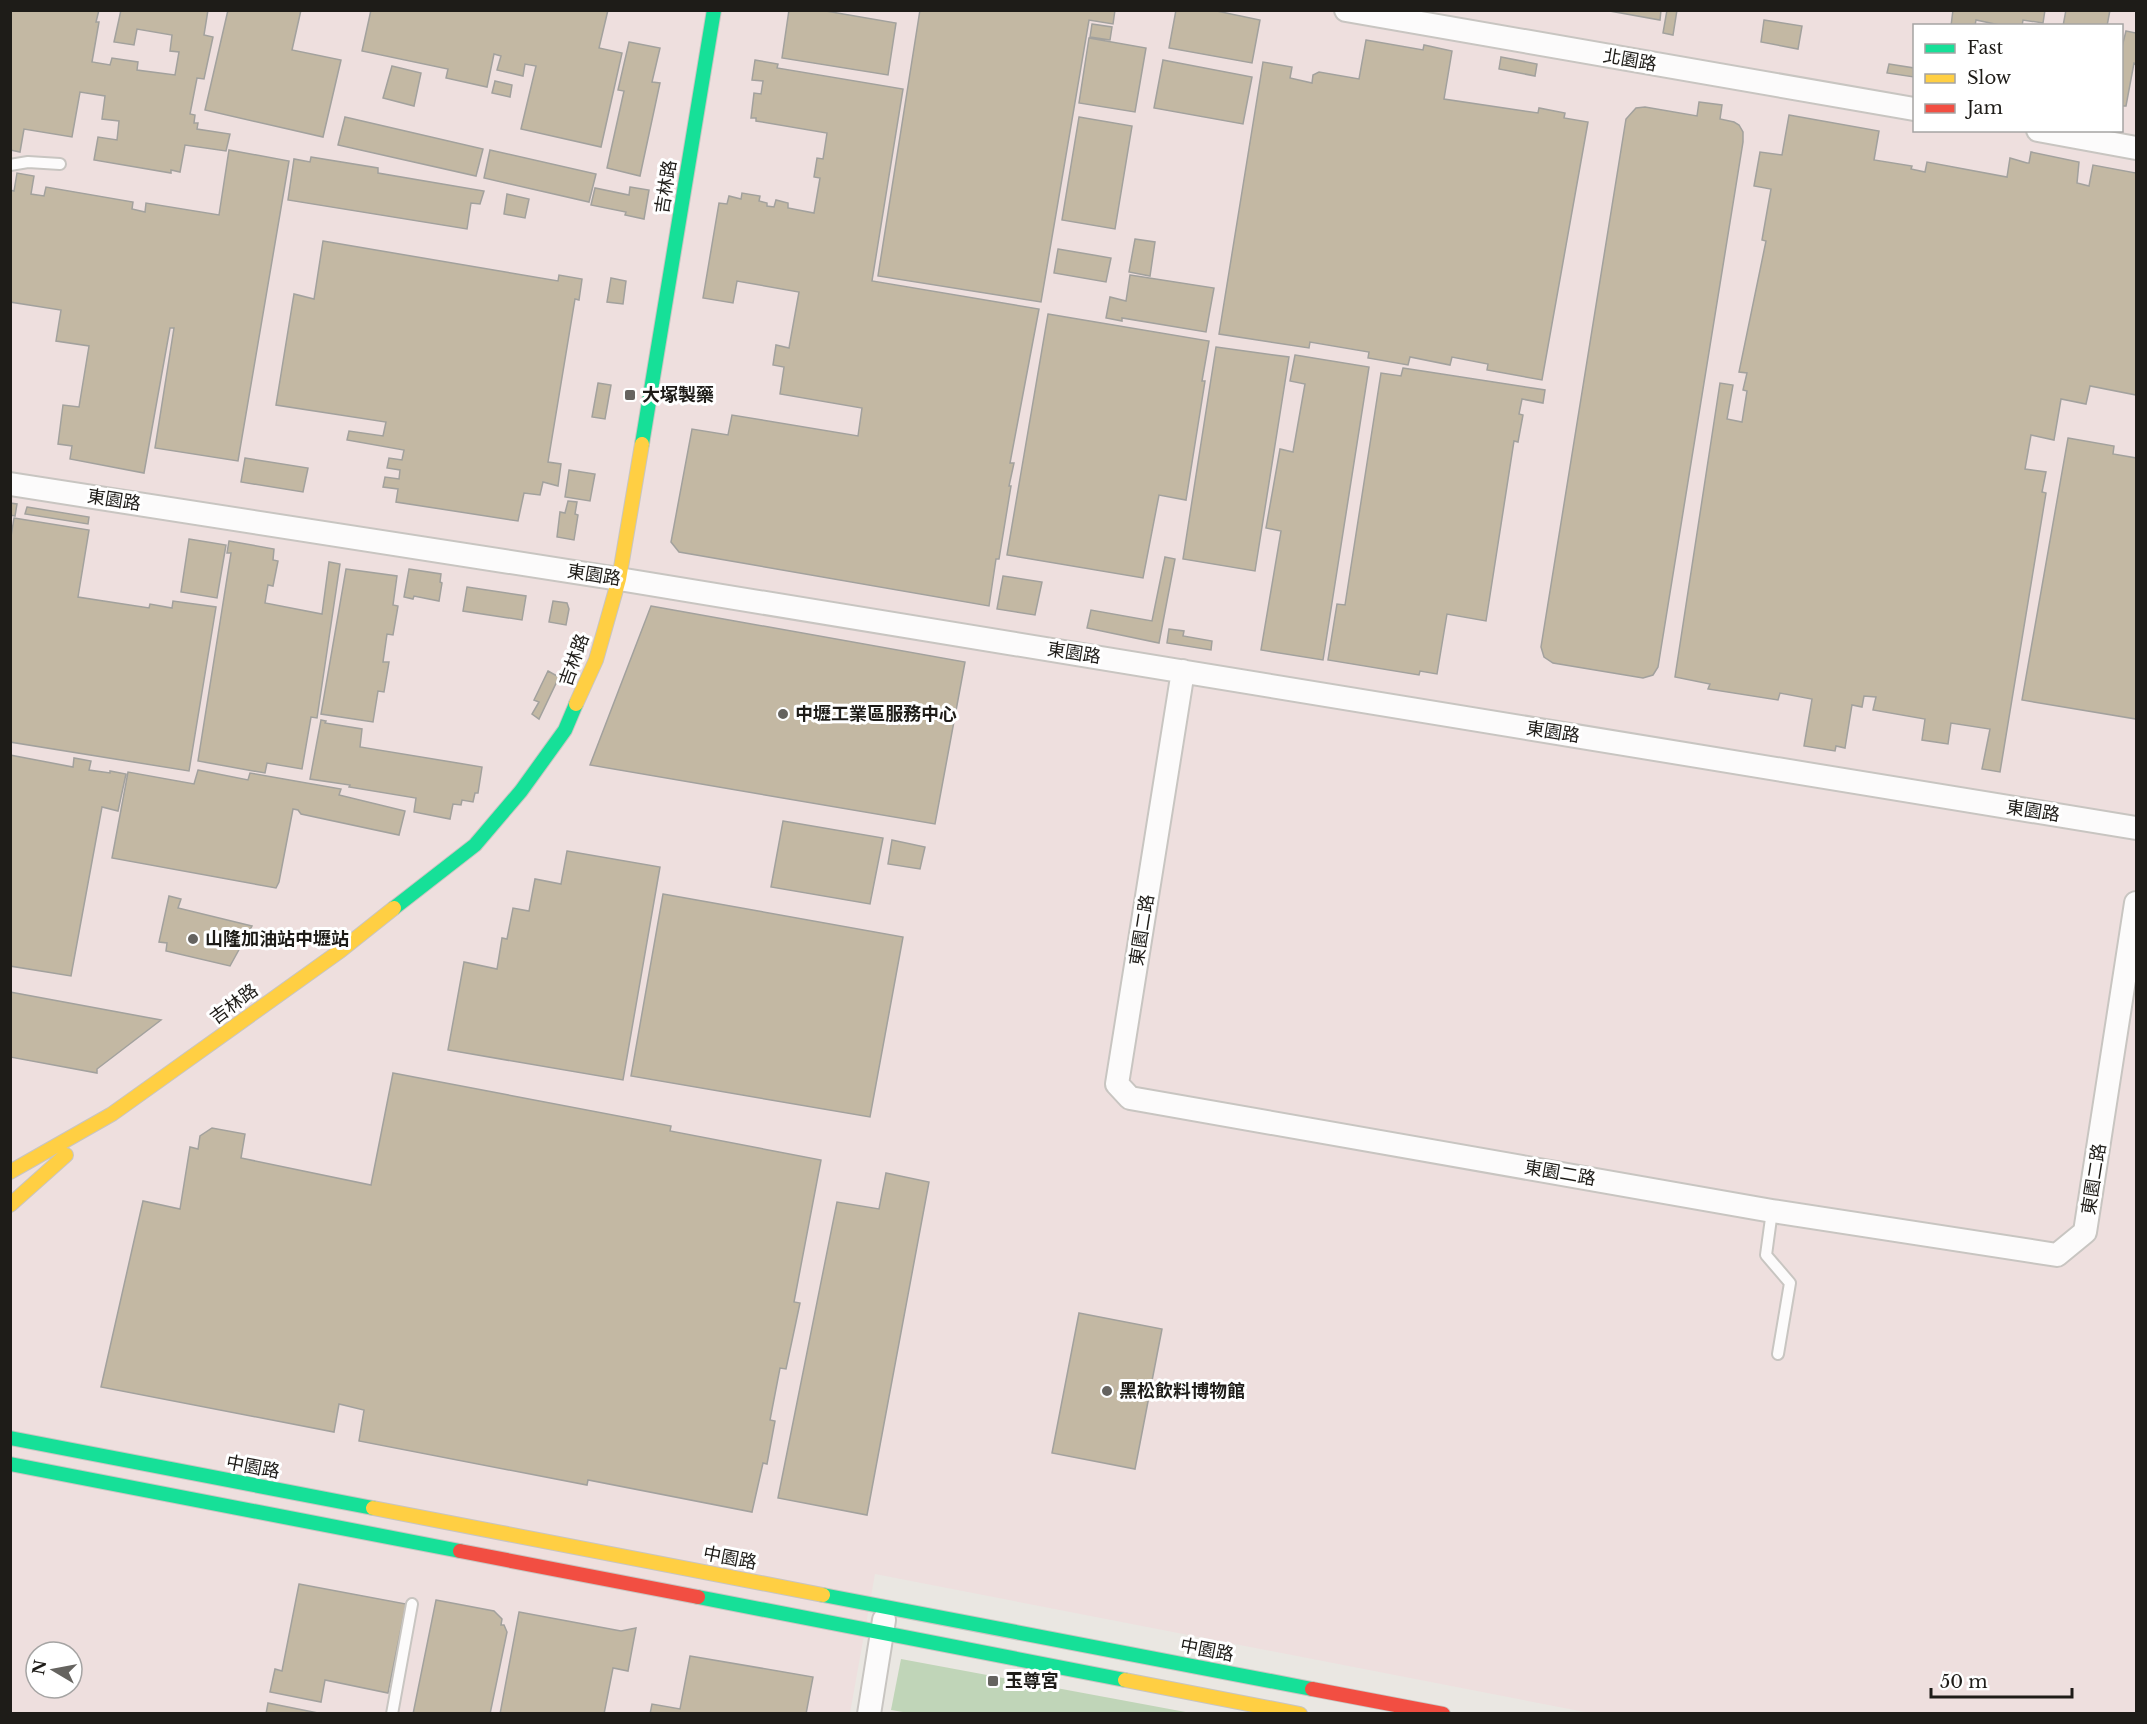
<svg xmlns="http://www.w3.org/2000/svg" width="2147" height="1724" font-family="'Libre Baskerville','Noto Sans TC',serif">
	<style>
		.industrial { fill: #eedfde; fill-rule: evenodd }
		.green { fill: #c0d5b8 }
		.building { fill: #c3b8a3; stroke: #a2a19d; stroke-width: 1.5 }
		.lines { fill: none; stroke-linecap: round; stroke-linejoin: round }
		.lane-casing { stroke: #c8c5c1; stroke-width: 14 }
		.street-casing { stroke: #c8c5c1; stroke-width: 26 }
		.fast-casing { stroke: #c8c5c1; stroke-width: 16 }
		.slow-casing { stroke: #c8c5c1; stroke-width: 16 }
		.jam-casing { stroke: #c8c5c1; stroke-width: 16 }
		.lane { stroke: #fcfbfb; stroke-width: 10 }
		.street { stroke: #fcfbfb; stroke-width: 22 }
		.fast { stroke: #16e098; stroke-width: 14 }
		.slow { stroke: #ffcf43; stroke-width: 14 }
		.jam { stroke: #f24e42; stroke-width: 14 }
		.poi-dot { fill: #65635f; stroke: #fff; stroke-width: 2 }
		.labels { text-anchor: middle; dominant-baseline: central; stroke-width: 6; stroke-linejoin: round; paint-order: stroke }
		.street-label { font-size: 18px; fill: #1e1c18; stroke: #fff }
		.poi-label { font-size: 18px; font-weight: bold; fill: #1e1c18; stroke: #fff; text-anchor: start }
	</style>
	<rect width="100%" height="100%" fill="#eae7e2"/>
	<path class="industrial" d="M11,11H2136V1713H1590L875,1574L850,1713L11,1714ZM1914,26H2122V130H1914ZM36,1652H72V1688H36Z"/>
	<path class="green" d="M901,1659L1191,1713H909L891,1710Z"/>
	<path class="building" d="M10,10H99L96,22H99L92,62L110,65L112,58L138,62L137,70L175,75L179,52L170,51L172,35L137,29L134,45L114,42L121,10H208L204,35L213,37L204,79L197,78L190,114L195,115L194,123H198L197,129L230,134L226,151L185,145L180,172L171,170V173L94,160L98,137L117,140L119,121L102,119L105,96L80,92L72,137L24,129L20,152L10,150Z
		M228,10H301L292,50L341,60L323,137L205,110Z
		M371,10H608L599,48L622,53L601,147L521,129L536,66L525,64L523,76L497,70L501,56L494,54L487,87L446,78L448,69L362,51Z
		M789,10H820L896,23L888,75L782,58Z
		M920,10H1115L1113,24L1089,20L1041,302L878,276Z
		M1176,10H1212L1260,20L1252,63L1169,48Z
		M1604,10H1661L1660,20Z
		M1667,10H1677L1673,35L1663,33Z
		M1953,10H2045L2043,23L2023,20L2022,26H2004L1976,20L1975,26H1951Z
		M2066,10H2110L2107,26H2063Z
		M1764,20L1802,26L1798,49L1761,42Z
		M1092,24L1112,27L1110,40L1090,37Z
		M2126,31L2136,33V64L2134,63L2126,106H2122V47Z
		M1089,38L1146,48L1135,112L1079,103Z
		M1366,40L1423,50L1424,45L1452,51L1444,99L1538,113L1539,108L1565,113L1564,118L1588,122L1542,380L1487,370L1488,364L1452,357L1450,365L1410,357L1408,365L1368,358L1369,352L1310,342L1309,348L1219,334L1263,62L1292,67L1290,78L1312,83L1313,75L1319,72L1359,79Z
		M629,42L660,48L652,82L660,83L640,176L607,168L624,91L618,90Z
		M1501,57L1537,64L1535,76L1499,69Z
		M755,60L778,64L777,68L903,89L872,281L1039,309L1010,463H1014L1009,486H1011L999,559H996L989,606L679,552L671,542L692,429L728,435L732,415L858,436L862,408L780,394L784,367L773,365L776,345L789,348L799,292L737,281L733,303L703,298L719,203L727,204L729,196L741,199L742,193L760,196L759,201L767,203V206L774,207L776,200L788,203V208L814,213L820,178L814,177L817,158L823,159L827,133L756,121V118H751L754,93L761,94L763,81L752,80Z
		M1163,60L1252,77L1243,124L1154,108Z
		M1889,64L1914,68V77L1887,73Z
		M392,66L421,73L414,106L383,98Z
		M495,81L512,85L510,97L492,93Z
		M1699,102L1722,105L1720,119L1734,122L1739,125L1743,132V142L1658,667L1653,675L1643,678L1553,663L1544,657L1541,647L1626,119L1636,108L1645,107L1697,116Z
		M1789,115L1879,131L1874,160L1912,166L1911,169L1925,172L1927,162L2007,177L2010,158L2027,163H2029L2031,152L2079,162L2077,183L2089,186L2093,165L2136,173V395L2090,386L2086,404L2061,399L2054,440L2031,435L2025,469L2046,472L2042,492L2046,493L2000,772L1982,769L1990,729L1951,723L1948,744L1922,740L1925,719L1873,710L1876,697L1864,696L1862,707L1852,705L1845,748L1836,746L1835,751L1804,746L1812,699L1780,693L1778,700L1708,689L1710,684L1675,677L1720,383L1733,385L1727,419L1742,422L1747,391L1743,390L1747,373L1739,372L1766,241L1762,240L1771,189L1754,186L1760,152L1782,155Z
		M345,117L483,149L476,176L338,145Z
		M1079,117L1132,126L1115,229L1062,220Z
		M229,150L289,161L238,461L155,448L174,328H170L144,473L70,459L72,446L58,444L63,405L79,407L89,346L56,341L61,310L10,302V190L14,191L17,173L34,176L31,194L44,196L46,187L133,202L132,209L145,212L146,203L219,215Z
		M490,150L596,174L589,202L484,178Z
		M311,157L378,168V173L484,191L480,204L471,203L467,229L288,200L294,159L310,162Z
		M630,187L649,190L644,219L625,215L626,212L591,205L595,188L629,195Z
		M507,194L529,199L525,218L504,214Z
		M1135,239L1155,242L1150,276L1129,272Z
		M323,241L558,281L559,275L582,279L579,300L575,299L548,462L561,464L558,486L543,482L540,495L524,493L518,521L396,502L398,489L383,487L385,477L399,479L400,470L387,468L389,458L402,460L404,450L347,440L349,431L383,436L386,422L276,405L294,294L314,299Z
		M1058,249L1111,258L1106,282L1054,273Z
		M1130,275L1214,288L1206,332L1122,318V321L1106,318L1110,297L1126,301Z
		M611,278L626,281L623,304L607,302Z
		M1048,314L1209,341L1202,381H1205L1186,500L1159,495L1143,578L1007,555Z
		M1216,347L1289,357L1255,571L1183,559Z
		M1295,355L1369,367L1323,660L1261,650L1281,531L1266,528L1280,449L1293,452L1305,384L1290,381Z
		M1403,368L1545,390L1543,403L1522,399L1519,414L1523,415L1518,442L1514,441L1486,621L1447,614L1437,674L1420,671L1419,675L1328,660L1337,604L1345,605L1381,373L1401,376Z
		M598,383L611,385L605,419L592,417Z
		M2068,438L2114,446L2113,454L2136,458V719L2022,700Z
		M245,458L308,468L303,492L241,482Z
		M569,470L595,474L590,501L565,497Z
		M568,501L577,502L575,514L578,515L574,540L557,537L560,512L565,513Z
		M10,503L17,504L15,516L10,515Z
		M27,507L89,517L88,524L25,514Z
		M14,518L89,530L78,597L149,608L150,604L172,608L173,601L216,607L189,771L10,742V543Z
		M189,539L226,545L217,598L181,592Z
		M229,541L274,549L273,560L278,561L273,586L268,585L265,603L322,614L329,562L340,564L317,718L311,717L302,769L267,763L265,773L198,761L231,553H227Z
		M1165,557L1175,559L1159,643L1087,628L1091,610L1152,621Z
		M346,569L397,576L393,605L398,606L393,635L387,634L383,662H389L384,692L378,691L373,722L321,714Z
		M409,569L441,574L440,582L442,583L439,601L414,596L413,599L404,597Z
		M1003,576L1042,582L1035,615L997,609Z
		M467,587L526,596L522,620L463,611Z
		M553,601L567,603L569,609L566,625L549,622Z
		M651,606L965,662L935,824L590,765Z
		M1169,629L1184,631L1183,636L1212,641L1211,650L1167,643Z
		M548,671L559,677L539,719L532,714L539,702L534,700Z
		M321,720L326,721L325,723L362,729L360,747L482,767L478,793H475L473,802L462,800L461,805L453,804L450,819L414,812L416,798L349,787L350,785L310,779Z
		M10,755L73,767L74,758L91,761L89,770L110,773V771L126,774L118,811L102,807L71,976L10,966Z
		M198,770L248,780L250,773L341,789L339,795L405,811L399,835L301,814L298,810L293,809L279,882L276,888L112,858L128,772L194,784Z
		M783,821L883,838L870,904L771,887Z
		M892,840L925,847L920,869L888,864Z
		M567,851L660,867L623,1080L448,1050L464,962L497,969L502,938L507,939L513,908L529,911L535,879L561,884Z
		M663,894L903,937L870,1117L631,1076Z
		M169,896L181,899L178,908L252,926L230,966L166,951L167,943L159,942Z
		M10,992L161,1020L97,1069V1073L10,1057Z
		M393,1073L671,1126L670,1131L821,1160L794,1302L800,1303L786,1369L780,1368L770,1420L775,1421L767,1464L763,1463L752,1512L588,1480L587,1485L359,1441L364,1410L339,1404L334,1432L101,1387L143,1201L180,1209L190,1147L198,1149L200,1136L212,1128L245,1134L241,1158L371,1185Z
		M886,1173L929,1182L867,1515L778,1498L837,1202L879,1209Z
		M1079,1313L1162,1329L1135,1469L1052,1453Z
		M299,1584L406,1604L388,1693L325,1680L321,1702L270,1692L275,1669L282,1671Z
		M436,1600L494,1611L502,1619L501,1625H504L507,1632L490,1714H413Z
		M519,1612L621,1631L636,1628L628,1671L613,1668L604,1714H500Z
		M690,1656L813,1677L806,1714H650L652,1704L680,1709Z
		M268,1703L323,1714H266Z"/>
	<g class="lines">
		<g class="lane-casing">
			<path id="lane" d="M10,165L28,162L60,164
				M1772,1211L1766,1255L1790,1283L1778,1354
				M392,1714L412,1604"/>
		</g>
		<g class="street-casing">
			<path id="street" d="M1346,10L1914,109
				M2038,130L2136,148
				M10,484L619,579L2136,828
				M1183,671L1117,1084L1130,1098L1772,1211L2057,1255L2085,1232L2136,903
				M869,1714L884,1620"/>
		</g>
		<g class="fast-casing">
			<path id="fast" d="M642,444L714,10
				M394,908L475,845L521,791L565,730L576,704
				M10,1438L373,1508
				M10,1464L460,1551
				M823,1595L1312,1689
				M698,1597L1125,1680"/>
		</g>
		<g class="slow-casing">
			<path id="slow" d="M576,704L596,660L619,579L642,444
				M10,1172L112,1114L340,951L394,908
				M10,1205L66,1155
				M373,1508L823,1595
				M1125,1680L1300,1714"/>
		</g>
		<g class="jam-casing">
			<path id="jam" d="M460,1551L698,1597
				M1312,1689L1443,1714"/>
		</g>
		<use href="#lane" class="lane"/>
		<use href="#street" class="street"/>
		<use href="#fast" class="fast"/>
		<use href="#slow" class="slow"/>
		<use href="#jam" class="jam"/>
	</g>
	<g class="poi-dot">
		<rect x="624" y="389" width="12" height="12" rx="3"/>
		<circle cx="783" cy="714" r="6"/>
		<circle cx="193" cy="939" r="6"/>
		<circle cx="1107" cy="1391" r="6"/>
		<rect x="987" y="1675" width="12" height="12" rx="3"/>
	</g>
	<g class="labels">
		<g class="street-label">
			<text transform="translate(1630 60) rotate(10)">北園路</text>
			<text transform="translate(666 187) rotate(-81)">吉林路</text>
			<text transform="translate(114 500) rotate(9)">東園路</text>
			<text transform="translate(594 575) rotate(9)">東園路</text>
			<text transform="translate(1074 653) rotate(9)">東園路</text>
			<text transform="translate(574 660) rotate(-70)">吉林路</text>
			<text transform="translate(1553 732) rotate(9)">東園路</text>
			<text transform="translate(2033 811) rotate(9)">東園路</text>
			<text transform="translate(1142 930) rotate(-81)">東園二路</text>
			<text transform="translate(234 1004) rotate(-36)">吉林路</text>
			<text transform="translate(1560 1173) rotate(10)">東園二路</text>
			<text transform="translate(2094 1179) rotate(-81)">東園二路</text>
			<text transform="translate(253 1467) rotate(11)">中園路</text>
			<text transform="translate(730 1558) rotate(11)">中園路</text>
			<text transform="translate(1207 1650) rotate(11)">中園路</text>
		</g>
		<g class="poi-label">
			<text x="642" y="395">大塚製藥</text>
			<text x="795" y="714">中壢工業區服務中心</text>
			<text x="205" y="939">山隆加油站中壢站</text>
			<text x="1119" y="1391">黑松飲料博物館</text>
			<text x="1005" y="1681">玉尊宮</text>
		</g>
	</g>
	<rect width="2147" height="1724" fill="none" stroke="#1e1c18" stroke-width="24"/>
	<rect x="1913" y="24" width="210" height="108" fill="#ffffff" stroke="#a5a4a3" stroke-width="1.5"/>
	<rect x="1925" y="44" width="30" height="9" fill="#16e098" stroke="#a5a4a3" stroke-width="1.5"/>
	<text x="1967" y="54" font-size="18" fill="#1e1c18">Fast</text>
	<rect x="1925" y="74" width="30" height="9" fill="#ffcf43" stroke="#a5a4a3" stroke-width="1.5"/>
	<text x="1967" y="84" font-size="18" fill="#1e1c18">Slow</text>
	<rect x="1925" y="104" width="30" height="9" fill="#f24e42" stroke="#a5a4a3" stroke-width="1.5"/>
	<text x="1967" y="114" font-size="18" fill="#1e1c18">Jam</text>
	<g transform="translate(54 1670) rotate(280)"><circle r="28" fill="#ffffff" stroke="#a5a4a3" stroke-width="1.5"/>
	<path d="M0-4.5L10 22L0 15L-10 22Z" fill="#65635f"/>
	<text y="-9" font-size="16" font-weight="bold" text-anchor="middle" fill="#1e1c18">N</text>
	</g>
	<path d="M1931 1688v9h141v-9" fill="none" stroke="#1e1c18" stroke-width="3"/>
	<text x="1940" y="1688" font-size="18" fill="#1e1c18" stroke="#ffffff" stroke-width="4.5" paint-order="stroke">50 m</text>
</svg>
